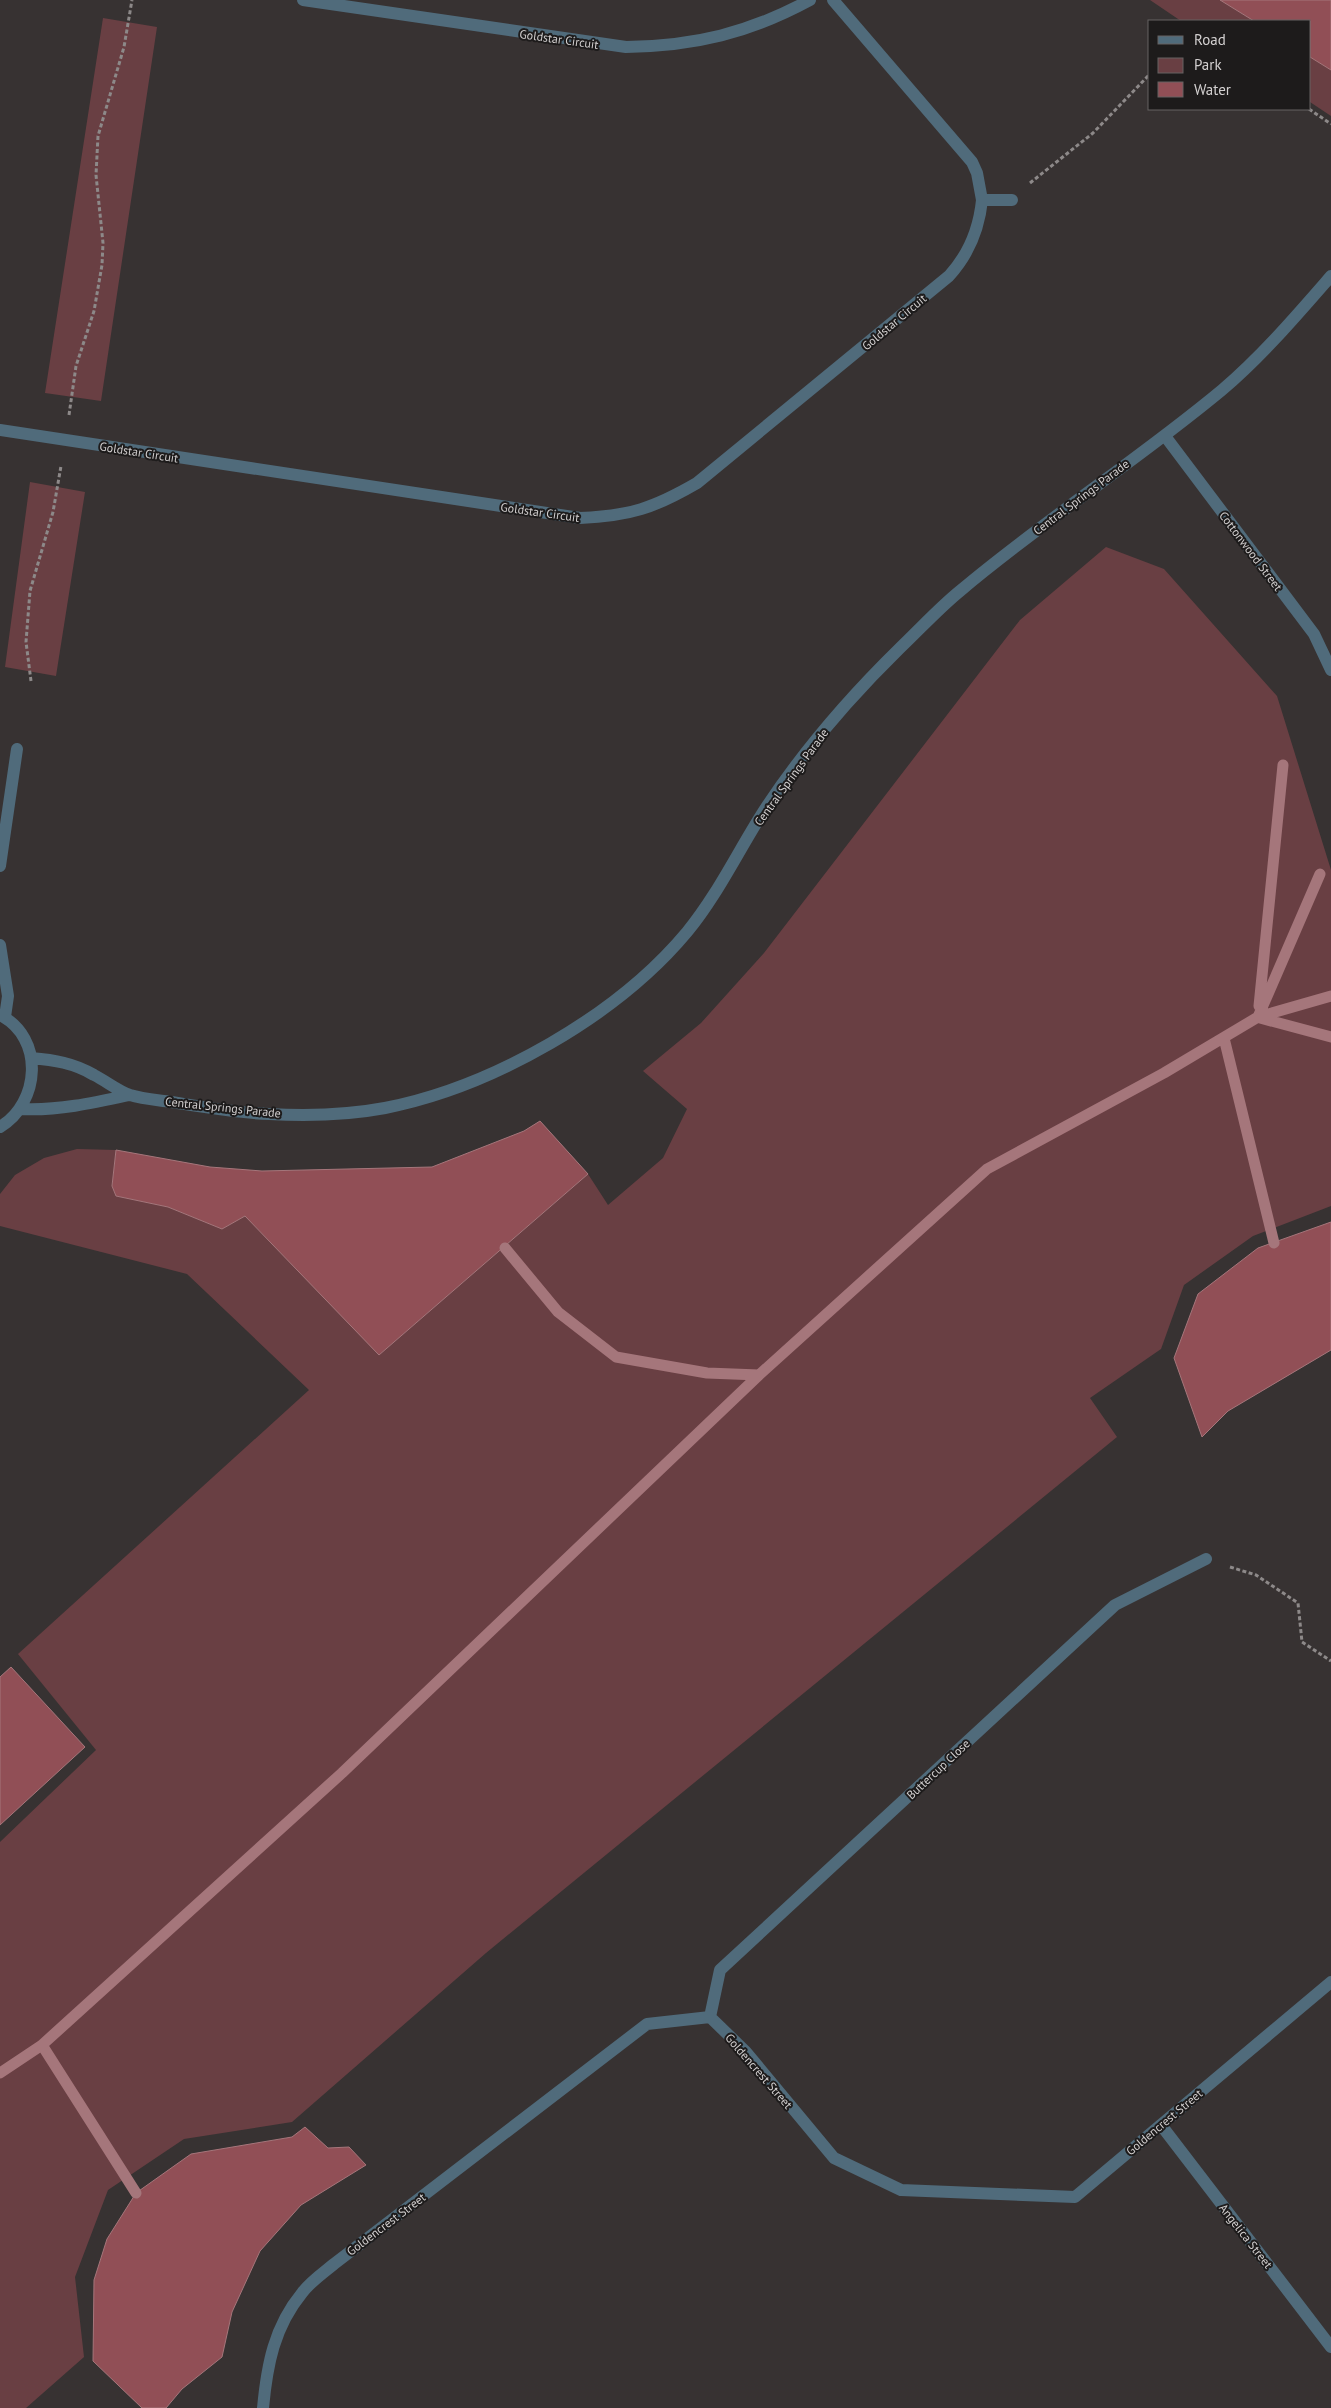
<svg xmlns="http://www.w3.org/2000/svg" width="1331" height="2408" font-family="'PT Sans',sans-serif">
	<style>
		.green { fill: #693f43 }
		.water { fill: #914f56; stroke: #a5767b }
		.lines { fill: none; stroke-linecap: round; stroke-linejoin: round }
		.stream { stroke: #a5767b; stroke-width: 11 }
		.path { stroke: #8d8989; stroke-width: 3; stroke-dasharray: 4 2.5; stroke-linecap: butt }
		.minor { stroke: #506b7b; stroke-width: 12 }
		.labels { text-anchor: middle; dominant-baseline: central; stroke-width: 4; stroke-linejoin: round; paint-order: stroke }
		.street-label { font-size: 12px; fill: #d3d0d0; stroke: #1d1b1b }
	</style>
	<rect width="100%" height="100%" fill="#373232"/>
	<path class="green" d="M1150,0H1220L1254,21H1181Z
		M103,18L157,27L101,401L45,393Z
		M1310,57L1331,70V116L1310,102Z
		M30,482L85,492L56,676L5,667Z
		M1106,547L1164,569L1277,696L1331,870V1206L1253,1236L1184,1285L1161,1349L1090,1398L1117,1437L486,1953L292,2122L184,2139L108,2190L75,2277L84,2357L26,2408H0V1842L96,1750L18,1654L309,1390L187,1274L0,1226V1194L15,1175L44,1158L77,1149L116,1150L112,1186L116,1196L168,1207L222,1229L245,1216L380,1354L588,1174L608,1205L663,1158L687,1109L643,1071L701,1023L764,953L1020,620Z"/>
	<path class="water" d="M1220,0H1331V70L1310,57V21H1254Z
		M540,1121L588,1174L379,1355L245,1216L222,1229L168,1207L116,1196L112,1186L116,1150L210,1167L262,1171L432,1167L524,1131Z
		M1331,1222V1350L1228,1411L1202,1437L1174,1358L1198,1294L1258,1248Z
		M11,1667L85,1747L0,1825V1677Z
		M305,2127L328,2148L349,2147L366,2165L301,2205L260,2251L232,2312L222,2357L182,2389L166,2408H142L93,2361L94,2280L107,2239L136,2193L191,2154L292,2137Z"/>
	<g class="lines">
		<path class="stream" d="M1259,1006L1283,765
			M1258,1017L1331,996
			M1260,1018L1331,1037
			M1224,1038L1274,1243
			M505,1248L558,1312L616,1357L707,1373L759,1375
			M42,2045L136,2193
			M0,2073L42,2045L342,1773L759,1375L987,1169L1164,1073L1258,1017L1320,874"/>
		<path class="path" d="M1309,109L1331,124
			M1030,183L1093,133L1150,74
			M69,415L76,366L94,311L102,265L103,243L96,175L98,136L124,47L132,0
			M31,681L26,642L30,591L53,512L61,466
			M1230,1567L1256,1575L1298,1603L1302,1642L1331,1661"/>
		<path class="minor" d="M303,0L626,47C695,46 749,33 810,0
			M833,0L972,162L977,173L982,200H1012
			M0,430L580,518C630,516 654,508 697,483L949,276C969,254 979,230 982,200
			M1165,436L1314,634L1331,670
			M0,866L17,749
			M0,945L8,996L5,1017
			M0,1015C45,1038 40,1103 0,1127
			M31,1058C54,1060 74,1063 94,1075C106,1081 118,1091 130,1095C143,1099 158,1100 171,1102C203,1107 237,1113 269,1114C307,1116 348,1115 385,1108C492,1087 617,1016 687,932C719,893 740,847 767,806C805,749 851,696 900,648C920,629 939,608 960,591C1044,520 1138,460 1222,390C1262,356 1297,315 1331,276
			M20,1109C57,1111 93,1103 129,1095
			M710,2017L720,1970L1115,1605L1206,1559
			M1161,2125L1331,2347
			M263,2408C267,2365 274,2327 302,2293C310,2282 323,2273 334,2264L647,2024L710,2017L746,2052L834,2158L901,2190L1075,2197L1331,1982"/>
	</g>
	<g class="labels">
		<g class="street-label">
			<text transform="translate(559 39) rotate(8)">Goldstar Circuit</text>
			<text transform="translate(894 322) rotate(-40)">Goldstar Circuit</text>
			<text transform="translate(139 452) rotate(9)">Goldstar Circuit</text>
			<text transform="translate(1081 497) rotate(-37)">Central Springs Parade</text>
			<text transform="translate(540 512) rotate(8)">Goldstar Circuit</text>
			<text transform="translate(1251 551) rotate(53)">Cottonwood Street</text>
			<text transform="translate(791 777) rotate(-54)">Central Springs Parade</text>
			<text transform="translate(223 1107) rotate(6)">Central Springs Parade</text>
			<text transform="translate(938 1769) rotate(-43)">Buttercup Close</text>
			<text transform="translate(759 2071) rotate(49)">Goldencrest Street</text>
			<text transform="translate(1164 2122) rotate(-40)">Goldencrest Street</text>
			<text transform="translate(386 2224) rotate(-37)">Goldencrest Street</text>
			<text transform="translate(1246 2236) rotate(52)">Angelica Street</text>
		</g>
	</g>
	<rect x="1148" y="20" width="162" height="90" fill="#1d1b1b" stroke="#666363"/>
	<rect x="1158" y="36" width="25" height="8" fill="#506b7b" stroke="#666363"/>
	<text x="1194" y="45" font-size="15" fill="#d3d0d0">Road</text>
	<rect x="1158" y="58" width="25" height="15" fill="#693f43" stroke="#666363"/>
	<text x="1194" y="70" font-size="15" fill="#d3d0d0">Park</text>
	<rect x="1158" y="82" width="25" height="15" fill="#914f56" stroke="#666363"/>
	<text x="1194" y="95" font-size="15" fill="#d3d0d0">Water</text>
</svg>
